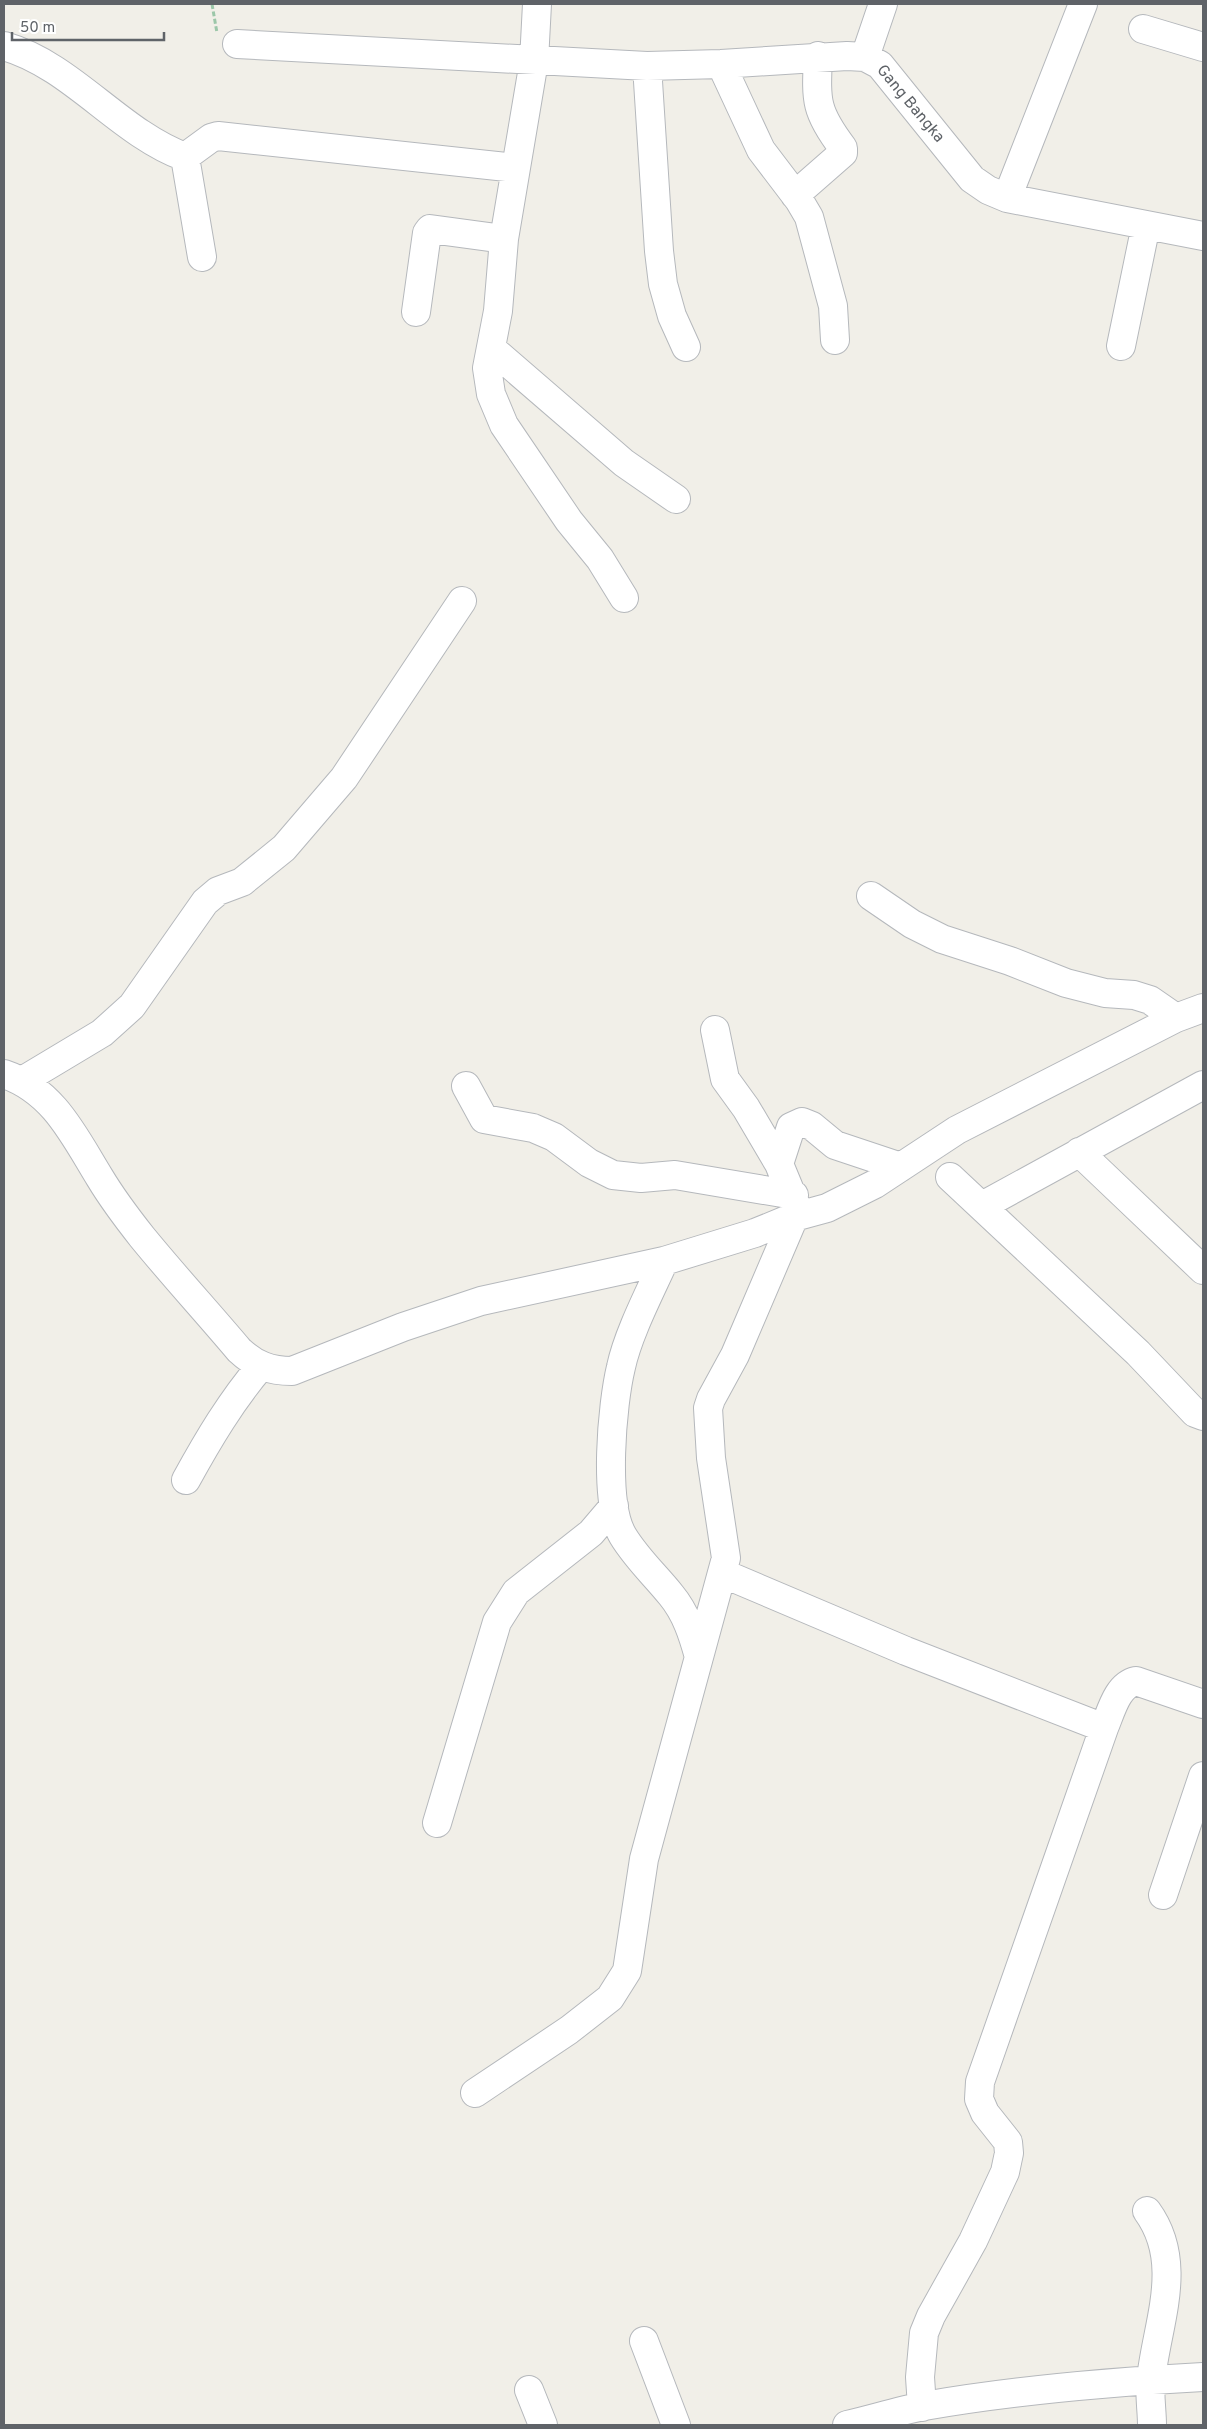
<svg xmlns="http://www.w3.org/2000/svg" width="1207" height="2429" font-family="Overpass,sans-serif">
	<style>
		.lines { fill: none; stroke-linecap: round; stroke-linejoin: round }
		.minor-casing { stroke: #b5b8bc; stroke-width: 30 }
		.path { stroke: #9cc7a9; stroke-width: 3; stroke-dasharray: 5 2.5; stroke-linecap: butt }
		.minor { stroke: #fff; stroke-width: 28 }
		.labels { text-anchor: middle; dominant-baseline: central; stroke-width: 4; stroke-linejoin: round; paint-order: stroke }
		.street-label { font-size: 16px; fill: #5f6368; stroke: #fff }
	</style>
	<rect width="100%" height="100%" fill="#f1efe8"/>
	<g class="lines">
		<g class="minor-casing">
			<path id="minor" d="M537,4L534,61L504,239L498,311L487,368L491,394L504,425L569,521L600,559L624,598
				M1143,29L1203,47
				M237,44L647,66L721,64L847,56L865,57L880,65L972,179L988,190L1007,198L1203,236
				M4,46C73,66 118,132 185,157L211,138L218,136L516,168
				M865,57L883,4
				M721,64L761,150L799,200L809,217L833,306L835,340
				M647,66L659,251L663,284L672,316L686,347
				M185,157L202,257
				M795,195L843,153V148C815,111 816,101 818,56
				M1007,198L1083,4
				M416,312L427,233L430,229L504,239
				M1121,346L1146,225
				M492,349L624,463L676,499
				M871,896L912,924L942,939L1010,961L1066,983L1105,993L1134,995L1150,1000L1176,1018
				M715,1030L725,1079L746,1108L779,1164L798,1210
				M4,1074C54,1091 74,1136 100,1178C112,1198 127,1218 142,1237C173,1275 207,1312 239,1350C255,1365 270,1371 292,1371L403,1327L481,1301L664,1261L755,1233L794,1217L827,1208L875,1184L957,1130L1176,1018L1203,1008
				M22,1081L102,1033L132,1006L205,902L218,891L242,882L284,848L344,778L462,601
				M466,1086L484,1119L533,1128L554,1137L589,1163L613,1175L641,1178L675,1175L794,1195
				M1079,1152L1203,1270
				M779,1164L791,1127L802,1122L812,1126L835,1145L901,1167
				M950,1177L1138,1353L1195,1413L1203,1416
				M982,1206L1203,1085
				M664,1261C650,1292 628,1334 621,1367C612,1404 603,1503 623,1536C637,1559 655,1575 671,1595C686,1613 693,1635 699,1657
				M186,1480C208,1440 231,1401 261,1366
				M722,1573L906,1651L1104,1728
				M437,1823L497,1622L516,1592L591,1533L614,1506
				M1163,1895L1203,1776
				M475,2093L569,2030L610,1998L627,1971L644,1859L726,1558L711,1458L708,1408L711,1399L735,1355L794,1217
				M1147,2211C1185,2263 1157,2323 1151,2379C1149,2394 1152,2410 1152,2425
				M644,2341L676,2425
				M529,2390L543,2425
				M922,2407L920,2377L924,2333L931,2316L973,2241L1005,2172L1009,2153L1008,2142L985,2113L979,2099L980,2082L1104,1728C1111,1712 1117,1685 1136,1681L1203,1704
				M847,2425C873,2419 898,2411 924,2406C1016,2390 1110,2382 1203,2377"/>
		</g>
		<path class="path" d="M212,4L217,33"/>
		<use href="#minor" class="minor"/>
	</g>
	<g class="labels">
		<g class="street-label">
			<text transform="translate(910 104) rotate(50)">Gang Bangka</text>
		</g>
	</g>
	<rect width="1207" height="2429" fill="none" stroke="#5f6368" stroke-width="10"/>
	<path d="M12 32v8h152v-8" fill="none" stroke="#5f6368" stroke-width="2.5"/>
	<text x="20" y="32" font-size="15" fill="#5f6368" stroke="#ffffff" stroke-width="4" paint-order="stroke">50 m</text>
</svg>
